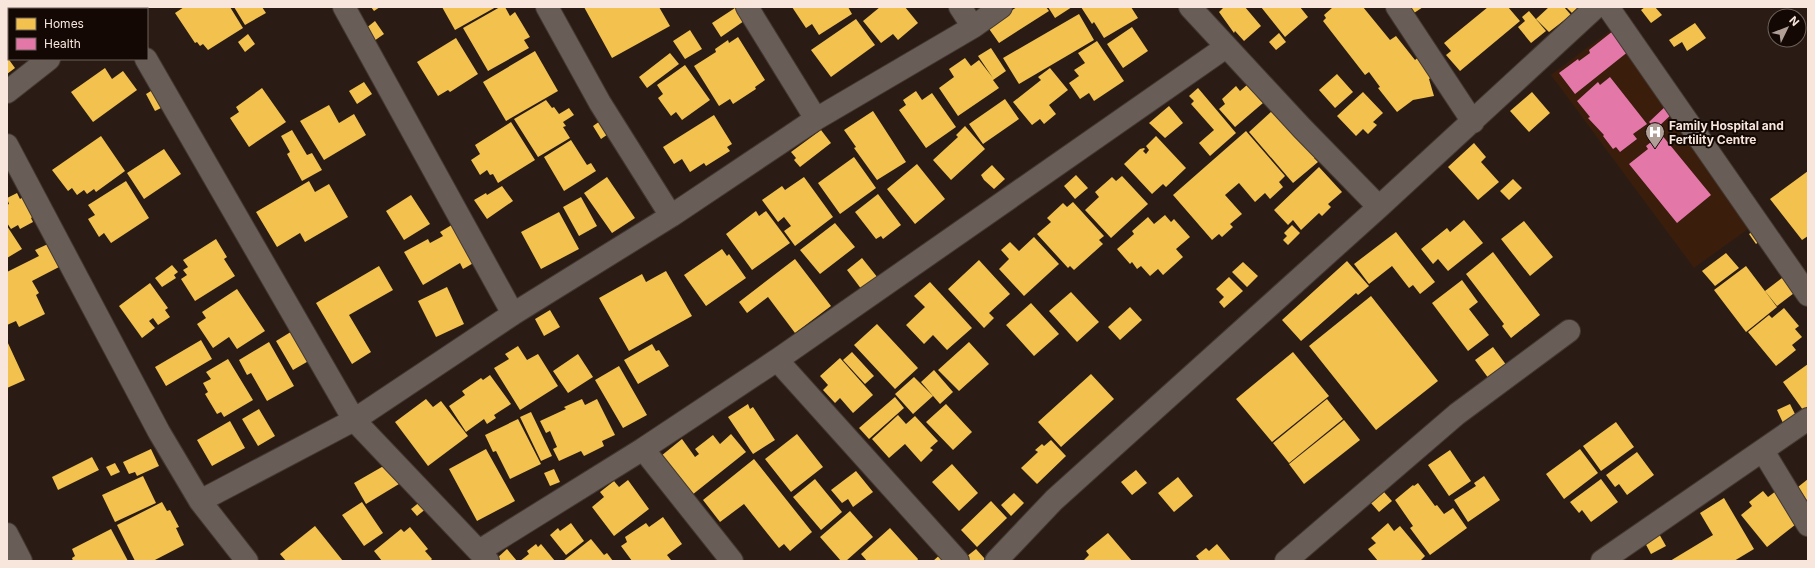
<svg xmlns="http://www.w3.org/2000/svg" width="1815" height="568" font-family="Inter,sans-serif">
	<style>
		.built { fill: #3a1d0b }
		.homes { fill: #f2c14e }
		.health { fill: #e377a8 }
		.lines { fill: none; stroke-linecap: round; stroke-linejoin: round }
		.minor-casing { stroke: #443832; stroke-width: 24 }
		.minor { stroke: #695d57; stroke-width: 22 }
		.labels { text-anchor: middle; dominant-baseline: central; stroke-width: 4; stroke-linejoin: round; paint-order: stroke }
		.poi-label { font-size: 12px; font-weight: bold; fill: #f8e6dd; stroke: #130804; text-anchor: start }
	</style>
	<rect width="100%" height="100%" fill="#2a1c14"/>
	<path class="built" d="M1619,24L1755,224L1694,268L1551,75Z"/>
	<path class="homes" d="M7,7H41L42,9H9V44L7,46Z
		M184,7H230L243,28L208,50L203,44L200,46L197,42L195,43L175,13Z
		M234,7H262L266,13L245,25Z
		M371,7H380L374,11Z
		M442,7H496L455,30Z
		M500,7H505L510,16L515,12L530,37L524,40L529,48L488,71L463,28Z
		M584,7H659L670,26L612,58Z
		M792,7H848L852,14L819,35L812,24L806,28Z
		M880,7H905L918,23L898,40L893,34L881,43L863,21Z
		M1017,7H1046L1049,11L999,43L987,26Z
		M1048,7H1072L1055,18Z
		M1081,7H1131L1138,18L1104,38L1094,22L1092,24Z
		M1224,7H1245L1261,26L1244,41L1235,31L1234,33L1219,12Z
		M1261,7H1300L1308,17L1285,37Z
		M1333,7H1363L1390,40L1396,36L1415,60L1421,55L1436,74L1429,79L1434,96L1413,100L1397,112L1378,88L1380,87L1369,72L1365,75L1323,21L1326,18L1324,15Z
		M1409,7H1423L1414,13Z
		M1488,7H1508L1520,21L1460,71L1446,55L1451,51L1444,43Z
		M1549,7H1564L1571,15L1549,32L1536,19Z
		M1566,7H1578L1572,13Z
		M1645,7H1655L1662,15L1651,23L1641,10Z
		M735,8L744,21L721,37L712,23Z
		M1529,11L1546,31L1531,43L1518,27L1525,21L1522,17Z
		M1079,14L1094,40L1019,84L1003,58Z
		M856,19L875,45L831,77L811,50Z
		M375,21L384,34L374,41L365,29Z
		M1695,23L1706,38L1687,51L1682,42L1674,47L1669,40Z
		M1132,27L1148,51L1123,68L1107,44Z
		M690,30L702,49L685,59L673,41Z
		M1279,33L1286,42L1276,50L1269,42Z
		M248,34L255,44L245,52L238,42Z
		M738,37L765,80L755,87L756,89L733,104L730,99L719,106L694,66L716,52L715,49L728,40L729,43Z
		M456,38L478,74L450,92L448,90L438,96L417,62Z
		M1097,41L1124,81L1094,101L1089,93L1080,99L1069,83L1079,76L1074,70L1085,63L1078,53Z
		M991,48L1006,71L993,80L999,88L958,116L939,88L954,77L949,69L965,58L971,66L979,60L993,78L978,56Z
		M535,51L558,91L506,121L483,82Z
		M670,53L679,64L647,88L639,77Z
		M7,57L15,68L7,74Z
		M685,65L710,100L682,120L676,112L671,116L658,98L663,94L657,85Z
		M105,68L112,79L123,71L137,90L93,122L71,92Z
		M1050,68L1068,90L1049,105L1056,114L1044,124L1040,119L1032,125L1013,102L1041,80L1038,77Z
		M1337,74L1353,92L1335,108L1319,90Z
		M364,82L372,94L357,104L349,91Z
		M1247,85L1263,103L1235,127L1219,109L1225,104L1222,99L1236,86L1240,91Z
		M156,88L167,105L155,111L146,94Z
		M262,88L286,122L249,147L230,118L239,112L236,107Z
		M1198,88L1236,133L1210,156L1199,143L1214,130L1191,104L1194,101L1189,96Z
		M916,91L922,100L932,93L956,127L926,148L899,110L906,105L903,100Z
		M1363,92L1383,113L1373,122L1377,125L1368,134L1363,129L1356,136L1337,116Z
		M1532,92L1550,113L1529,132L1510,111Z
		M1005,99L1019,119L983,144L969,124Z
		M546,100L552,108L554,107L559,114L569,108L574,115L563,122L566,126L563,127L570,138L538,157L514,119Z
		M329,105L339,123L354,114L366,135L324,160L300,121Z
		M1169,106L1183,123L1165,138L1149,123Z
		M1273,110L1318,155L1314,158L1318,162L1293,183L1249,132Z
		M873,111L906,162L877,180L854,148L856,147L844,130Z
		M714,115L732,144L727,147L730,151L706,166L704,163L690,172L682,159L674,164L663,147Z
		M603,119L611,132L601,139L593,126Z
		M511,122L535,160L498,183L493,174L490,175L487,170L480,175L471,160L480,154L475,145Z
		M965,126L985,149L951,180L933,160L958,137L956,135Z
		M292,130L307,155L312,153L322,170L302,181L287,154L290,152L281,136Z
		M821,130L831,143L800,167L794,160L796,158L791,152Z
		M1246,131L1285,176L1279,182L1283,187L1270,199L1265,193L1255,202L1239,183L1225,195L1242,214L1230,224L1233,227L1222,237L1219,234L1212,240L1173,195Z
		M101,136L125,171L96,192L94,189L87,194L84,190L77,195L72,188L68,191L52,170Z
		M1156,136L1186,168L1166,187L1163,184L1152,194L1124,164L1140,149L1144,148L1145,149L1143,151L1146,154L1149,150L1146,146Z
		M571,140L587,165L591,163L596,171L564,191L544,157Z
		M1474,143L1486,157L1481,162L1499,182L1478,200L1448,167Z
		M164,149L181,174L144,199L127,173Z
		M854,157L876,188L840,214L818,183Z
		M917,164L945,199L915,224L887,189Z
		M992,165L1005,179L994,189L984,180L981,175Z
		M1319,167L1342,192L1328,204L1331,207L1322,216L1319,213L1301,230L1293,220L1288,225L1274,210Z
		M1808,171V236L1802,240L1770,199Z
		M1076,175L1088,188L1075,199L1064,186Z
		M1122,176L1148,204L1111,238L1085,210L1099,197L1095,192L1112,177L1116,181Z
		M607,177L635,218L612,233L584,193Z
		M804,177L833,217L795,246L784,231L791,226L784,217L778,222L762,200L782,186L785,190Z
		M1513,179L1522,188L1509,200L1500,191Z
		M126,181L149,218L111,243L104,233L99,237L88,219L95,215L88,205Z
		M309,181L315,192L329,184L348,217L305,242L300,233L277,247L256,212Z
		M502,186L513,201L487,219L474,200L486,193L487,195Z
		M17,193L20,199L23,197L34,216L31,218L33,222L20,229L18,225L11,229L7,223V205L9,204L7,198Z
		M878,194L901,225L883,239L881,236L876,239L855,212Z
		M411,195L430,224L404,240L386,211Z
		M581,197L597,226L579,236L563,207Z
		M1073,202L1104,236L1099,240L1103,244L1074,270L1070,266L1068,268L1037,234L1051,222L1047,218L1063,203L1067,207Z
		M756,211L759,216L766,211L790,243L752,270L726,234Z
		M559,212L579,249L541,269L521,232Z
		M1165,215L1171,222L1174,219L1190,237L1176,249L1183,257L1163,275L1158,269L1150,276L1141,266L1137,269L1132,262L1130,264L1117,249L1134,234L1132,231L1148,217L1154,224Z
		M1464,220L1483,243L1448,271L1438,259L1433,264L1421,249L1447,228L1450,232Z
		M1524,221L1553,257L1530,276L1501,239Z
		M455,223L477,261L463,269L460,263L423,285L404,252L428,239L430,243L443,236L440,232Z
		M835,223L855,247L820,274L800,250Z
		M1292,225L1300,233L1288,245L1283,240L1287,236L1284,233Z
		M7,226L22,249L7,258Z
		M1757,228L1764,237L1756,244L1749,234Z
		M1396,232L1435,282L1420,294L1413,285L1409,288L1392,266L1369,284L1354,264Z
		M1034,237L1059,264L1024,296L999,269L1009,259L1001,250L1010,242L1019,251Z
		M216,239L227,257L224,259L235,276L195,301L181,279L187,275L183,270L188,267L183,260Z
		M48,244L59,267L32,281L39,293L36,295L45,314L19,327L16,321L7,325V272L39,256L35,250Z
		M722,249L727,256L729,254L746,278L706,306L684,275Z
		M1493,252L1540,315L1511,338L1502,326L1504,324L1466,274Z
		M1726,253L1739,268L1715,286L1702,271Z
		M862,258L878,278L862,290L847,270Z
		M795,259L831,306L795,333L768,297L747,313L739,302Z
		M979,260L1010,294L989,313L994,318L984,328L948,289Z
		M1347,261L1369,286L1358,295L1356,293L1301,341L1282,320Z
		M1243,262L1258,276L1247,287L1232,272Z
		M172,265L178,272L174,275L176,278L162,287L155,278Z
		M379,266L393,290L349,315L371,352L352,364L316,303Z
		M1746,266L1777,307L1746,332L1714,290Z
		M666,271L692,316L629,351L599,298L642,274L646,282Z
		M1786,275L1798,290L1777,306L1765,291Z
		M1229,277L1243,291L1224,308L1219,302L1224,297L1216,289Z
		M1462,280L1478,302L1469,309L1489,335L1468,351L1432,303Z
		M930,282L972,328L947,350L933,335L924,344L906,325L925,307L914,296Z
		M150,283L168,308L165,310L170,317L158,325L153,318L149,321L155,328L142,338L119,306Z
		M447,287L464,324L436,337L418,301Z
		M237,289L265,331L237,349L229,337L213,348L197,324L206,318L202,312Z
		M1071,292L1099,322L1077,342L1049,311Z
		M1371,296L1438,381L1376,430L1309,346Z
		M1031,303L1059,334L1034,356L1006,325Z
		M1130,307L1142,320L1120,340L1108,327Z
		M1784,308L1799,326L1795,329L1802,337L1792,345L1796,350L1776,366L1748,332L1769,315L1772,318Z
		M550,310L560,327L544,336L535,319Z
		M877,324L918,368L895,389L854,345Z
		M294,330L312,359L293,370L276,341Z
		M201,340L212,359L166,386L155,367Z
		M7,341L25,380L7,388Z
		M269,342L294,386L267,401L251,373L247,375L239,360Z
		M969,342L989,364L959,391L938,370Z
		M652,344L656,351L659,350L669,366L638,384L624,360Z
		M518,346L527,360L538,354L558,386L520,410L494,368L509,359L505,354Z
		M1493,347L1507,366L1489,379L1475,360Z
		M852,352L874,376L865,384L843,360Z
		M1293,352L1329,396L1272,442L1236,399Z
		M578,354L593,377L568,393L553,371Z
		M840,358L873,395L853,413L840,398L835,403L823,390L828,385L820,376Z
		M228,359L253,400L224,417L221,412L217,414L205,394L208,392L203,383L211,379L206,372Z
		M1808,364V406L1803,410L1783,382Z
		M619,366L647,415L623,428L595,380Z
		M934,370L953,392L940,404L921,382Z
		M1091,374L1114,399L1061,447L1038,422Z
		M490,375L511,404L494,415L496,418L487,424L484,419L466,432L449,406L465,395L462,391L481,378L483,380Z
		M914,377L933,396L913,414L895,394Z
		M895,397L904,408L869,439L859,428Z
		M426,399L433,407L441,401L468,436L428,466L395,422Z
		M582,399L585,405L597,399L615,435L602,441L604,446L584,456L581,451L559,461L553,449L557,447L550,431L546,433L540,421L566,409L564,407Z
		M1327,399L1343,419L1289,463L1273,443Z
		M748,404L750,409L753,407L775,440L753,454L728,417Z
		M946,404L972,432L953,450L926,422Z
		M1790,404L1796,416L1783,423L1777,410Z
		M259,409L275,436L258,446L242,419Z
		M531,412L552,456L541,461L520,417Z
		M898,415L906,424L915,416L938,441L930,448L933,450L921,462L905,444L889,458L872,439Z
		M518,419L541,464L510,479L496,451L493,452L485,435Z
		M1344,420L1360,440L1304,484L1289,464Z
		M230,421L245,448L212,466L197,440Z
		M1616,422L1634,447L1601,471L1583,446Z
		M731,434L746,452L692,495L661,456L682,439L695,457L699,454L695,449L713,435L720,444Z
		M797,434L823,467L791,492L765,459Z
		M1051,440L1066,456L1037,484L1021,468L1038,452L1035,450L1042,444L1044,446Z
		M151,449L159,466L137,476L135,472L129,474L123,462Z
		M486,449L515,501L477,521L449,469Z
		M1580,449L1598,473L1564,499L1546,474Z
		M1450,450L1471,481L1449,496L1428,465Z
		M1637,452L1654,475L1627,495L1619,484L1615,487L1606,475Z
		M92,457L99,470L58,490L52,477Z
		M754,459L812,532L790,551L784,544L779,548L744,504L720,522L703,500Z
		M115,463L120,472L111,476L106,467Z
		M387,464L399,484L366,504L354,483Z
		M952,464L978,493L959,511L932,482Z
		M554,469L560,482L550,486L544,473Z
		M1136,470L1147,483L1132,495L1121,482Z
		M856,471L873,492L853,507L848,499L842,503L831,490Z
		M143,476L156,503L115,522L102,495Z
		M1484,476L1500,500L1468,522L1454,500L1476,486L1474,483Z
		M1178,477L1193,496L1174,512L1158,493Z
		M815,479L842,512L821,530L793,497Z
		M1601,479L1618,502L1591,522L1582,510L1579,513L1570,502Z
		M1808,479V502L1798,487Z
		M628,480L649,509L614,536L592,507L604,497L600,492L614,481L619,487Z
		M1418,483L1435,506L1437,505L1444,514L1453,508L1467,528L1430,555L1410,528L1413,526L1395,500L1413,485L1414,486Z
		M1763,491L1768,497L1776,491L1800,521L1767,547L1741,515L1752,506L1749,502Z
		M1384,492L1392,501L1379,512L1371,503Z
		M1014,493L1024,503L1011,516L1001,505Z
		M1724,498L1754,549L1734,561H1670L1713,535L1700,513Z
		M421,501L427,508L417,516L411,509Z
		M991,501L1007,518L977,547L961,530Z
		M162,502L167,511L170,510L179,527L176,528L184,545L153,561H135L117,525Z
		M362,502L383,533L364,546L342,515Z
		M850,511L873,537L846,561H841L820,537Z
		M663,517L682,544L667,555L671,560L669,561H632L621,546L627,542L625,537L646,523L649,527Z
		M571,523L584,541L566,555L550,535L558,528L560,531Z
		M1388,523L1394,531L1400,526L1425,556L1420,561H1378L1368,549L1376,543L1371,538Z
		M315,526L343,561H286L280,554Z
		M410,527L428,549L425,551L432,559L430,561H382L374,551L401,529L404,532Z
		M890,528L918,559L917,561H867L861,554Z
		M111,529L128,561H73L72,558L75,556L72,549Z
		M1658,532L1666,546L1651,554L1644,541Z
		M1108,533L1132,561H1083L1089,555L1086,551Z
		M591,539L604,555L607,553L613,561H563Z
		M536,544L538,547L541,544L555,561H520L529,554L527,551Z
		M1217,544L1231,561H1197L1199,560L1196,556L1206,548L1209,551Z
		M507,549L517,561H498L496,559Z
		M976,549L985,559L983,561H970L966,557Z
		M943,552L951,561H933Z"/>
	<path class="health" d="M1613,31L1629,51L1575,94L1559,73L1578,59L1579,61L1590,53L1589,50Z
		M1610,77L1647,124L1633,134L1637,139L1620,152L1616,147L1613,149L1603,136L1604,135L1588,118L1590,117L1577,101L1598,82L1600,85Z
		M1668,104L1675,111L1656,129L1649,122Z
		M1661,134L1711,195L1677,223L1629,164L1648,149L1646,146Z"/>
	<g class="lines">
		<g class="minor-casing">
			<path id="minor" d="M344,7L513,314
				M547,7L600,103L671,216
				M747,7L816,119
				M960,7L973,27L1001,7
				M1190,7L1302,128L1379,207
				M1397,7L1473,122
				M1608,7L1808,295
				M146,59L354,420L488,561
				M7,92L49,59
				M7,145L159,432L200,501L247,561
				M777,360L958,561
				M643,449L732,561
				M1763,451L1808,525
				M200,501L354,420L513,314L671,216L816,119L973,27
				M7,534L21,561
				M479,551L643,449L777,360L1226,47
				M996,561L1054,500L1379,207L1596,7
				M1286,561L1457,414L1569,331
				M1602,561L1808,419"/>
		</g>
		<use href="#minor" class="minor"/>
	</g>
	<defs>
		<g id="hospital-pin" transform="scale(1)"><path d="M0 17L-7.5 6A9.5 9.5 0 1 1 7.5 6Z" fill="#b09f97" stroke="#130804"/><path d="M-5-5h3v3.5h4V-5h3V5h-3V1.5h-4V5h-3Z" fill="#fff"/></g>
	</defs>
	<g fill-rule="evenodd">
		<use href="#hospital-pin" x="1655" y="132"/>
	</g>
	<g class="labels">
		<g class="poi-label">
			<text x="1669" y="125">Family Hospital and<tspan x="1669" dy="14">Fertility Centre</tspan></text>
		</g>
	</g>
	<rect width="1815" height="568" fill="none" stroke="#f8e6dd" stroke-width="16"/>
	<rect x="8" y="8" width="140" height="52" fill="#130804" stroke="#6f615b"/>
	<rect x="16" y="18" width="20" height="12" fill="#f2c14e" stroke="#6f615b"/>
	<text x="44" y="28" font-size="12" fill="#f8e6dd">Homes</text>
	<rect x="16" y="38" width="20" height="12" fill="#e377a8" stroke="#6f615b"/>
	<text x="44" y="48" font-size="12" fill="#f8e6dd">Health</text>
	<g transform="translate(1787 28) rotate(47)"><circle r="19" fill="#130804" stroke="#6f615b"/>
	<path d="M0-3L7 15L0 10L-7 15Z" fill="#b09f97"/>
	<text y="-6" font-size="11" font-weight="bold" text-anchor="middle" fill="#f8e6dd">N</text>
	</g>
</svg>
